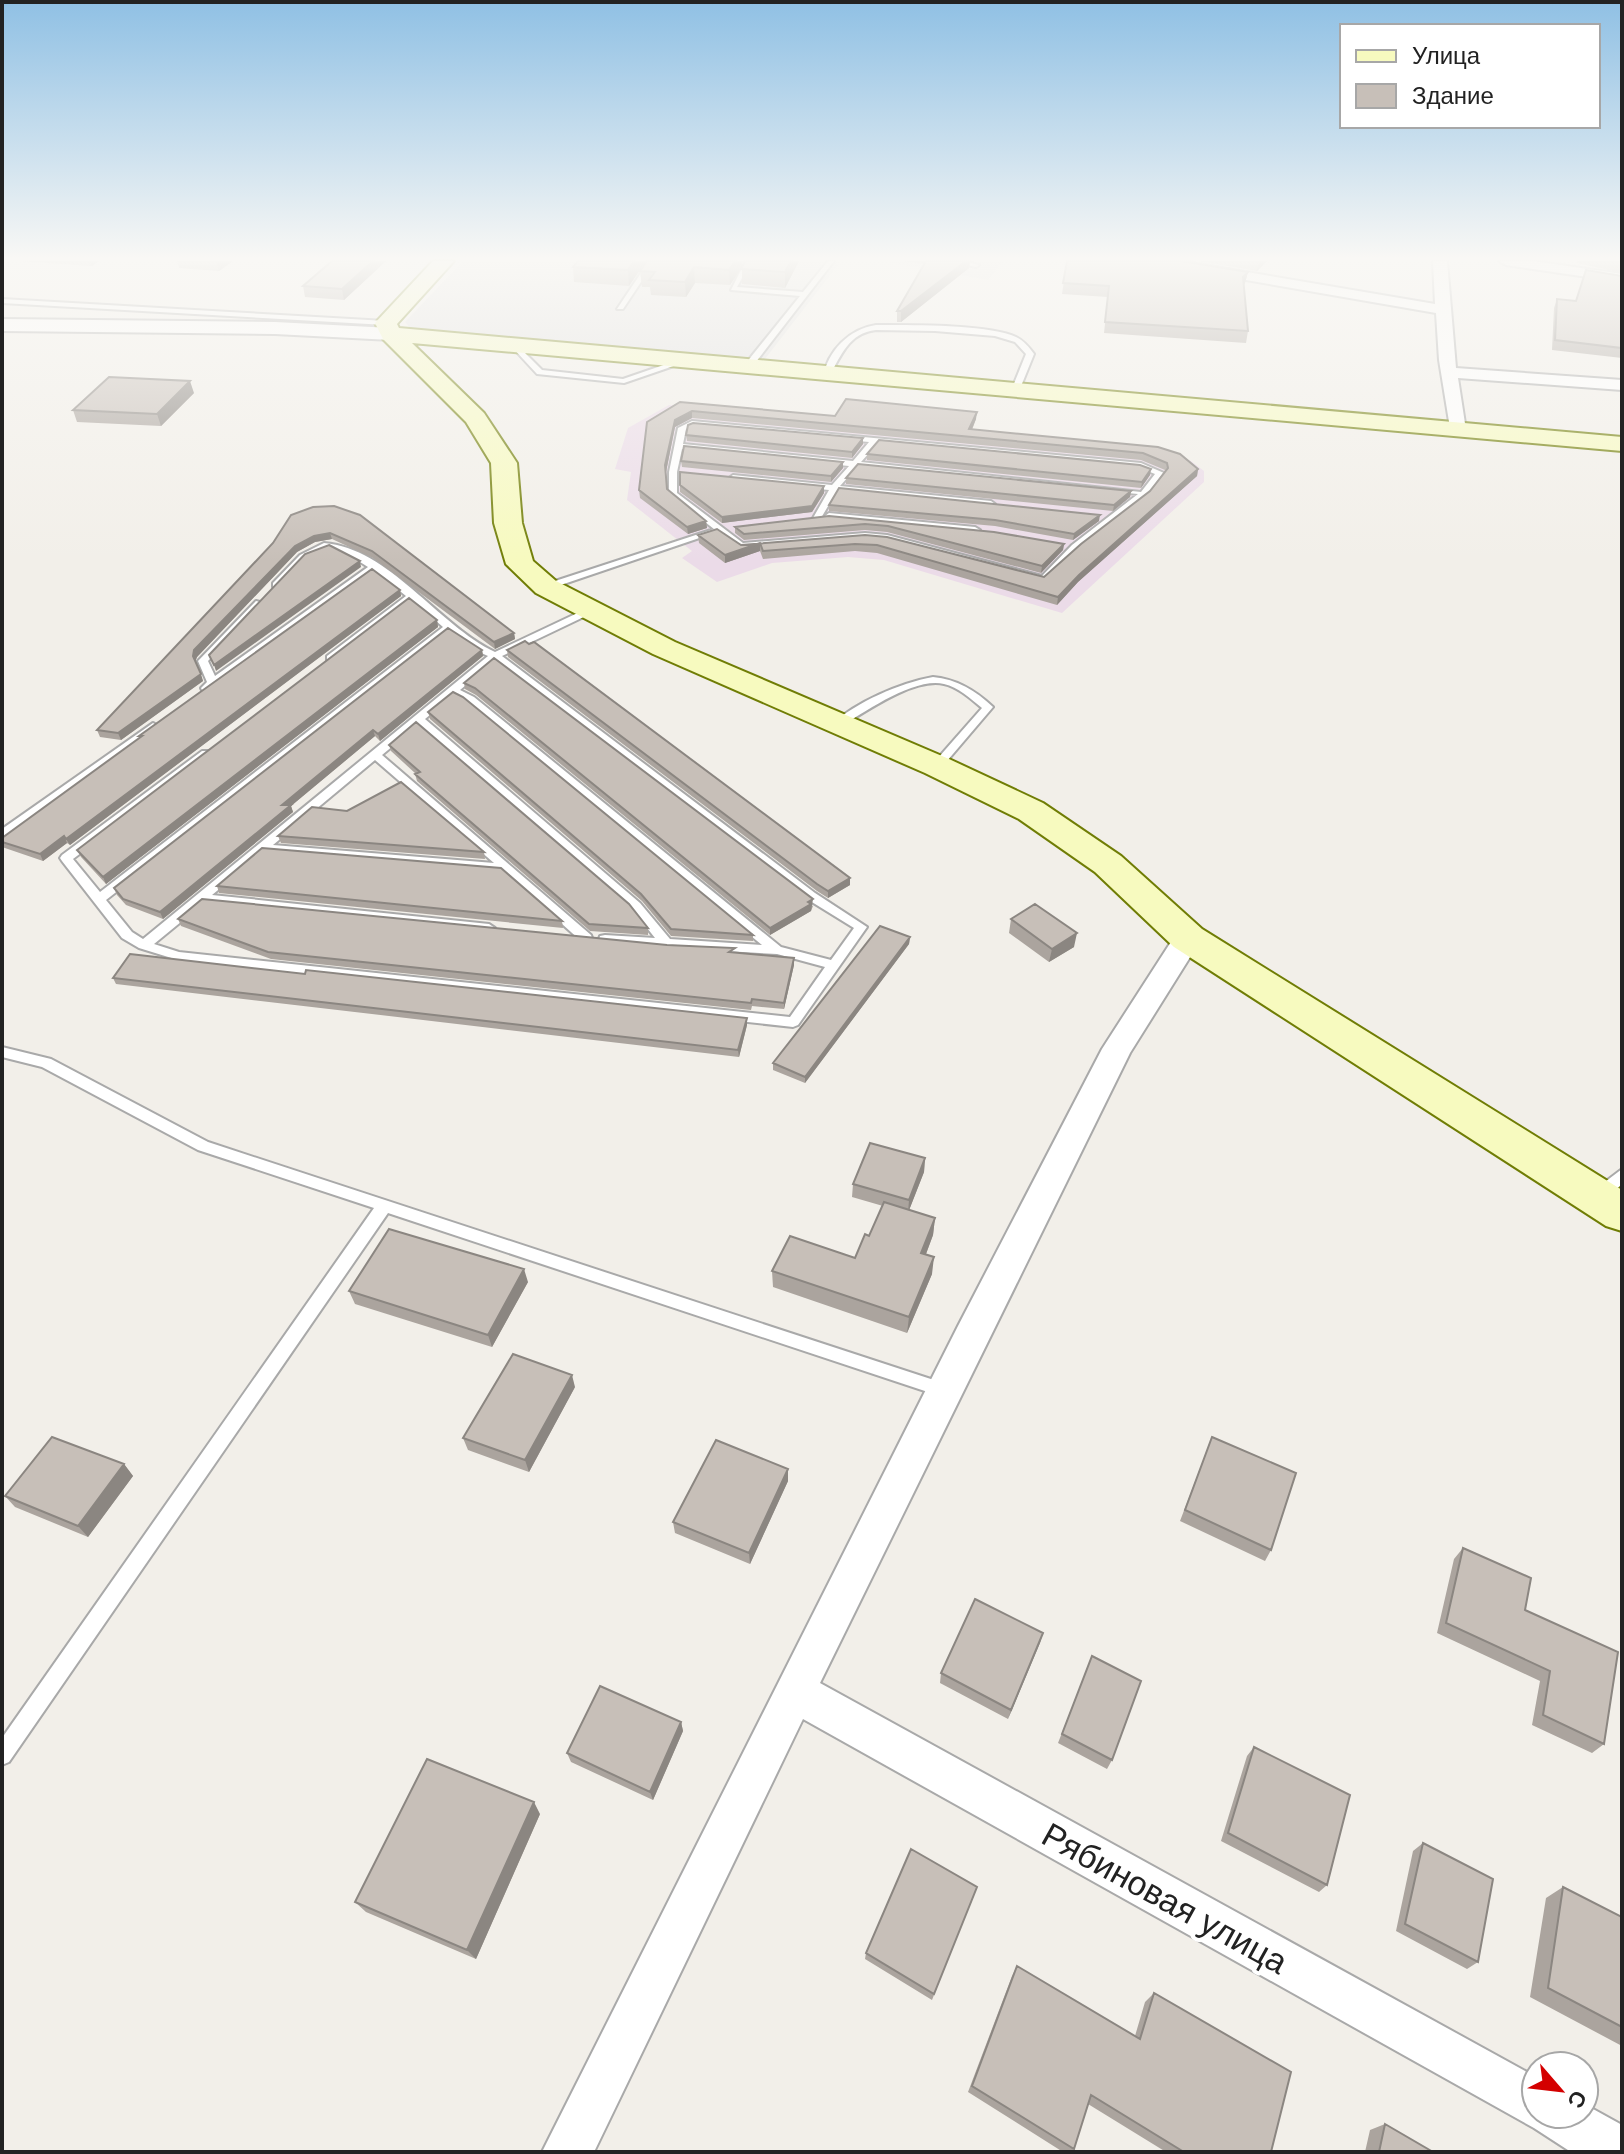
<svg xmlns="http://www.w3.org/2000/svg" width="1624" height="2154" font-family="Helvetica,sans-serif">
	<style>
		.residential { fill: #e0dfdf }
		.industrial { fill: #ebdbe8 }
		.lines { fill: none; stroke-linecap: round; stroke-linejoin: round }
		.service-casing { stroke: #a9a9a9; stroke-width: 4 }
		.minor-casing { stroke: #a9a9a9; stroke-width: 4 }
		.tertiary-casing { stroke: #a9a9a9; stroke-width: 4 }
		.secondary-casing { stroke: #707d05; stroke-width: 4 }
		.service { fill: #fff; fill-rule: evenodd }
		.minor { fill: #fff; fill-rule: evenodd }
		.tertiary { fill: #fff; fill-rule: evenodd }
		.secondary { fill: #f7fabf; fill-rule: evenodd }
		.wall { fill: #aba49e }
		.shaded-wall { fill: #8b8681 }
		.building { fill: #c7bfb8; stroke: #8b8681; stroke-width: 2 }
		.labels { text-anchor: middle; dominant-baseline: central; stroke-width: 8; stroke-linejoin: round; paint-order: stroke }
		.near-street-label { font-size: 34px; fill: #222; stroke: #fff }
	</style>
	<rect width="100%" height="100%" fill="#f2efe9"/>
	<path class="residential" d="M463,261H841L761,364L412,330L405,322Z
		M882,261H1003L988,280Z"/>
	<path class="industrial" d="M669,405L1168,453L1191,461L1204,471V482L1062,613L884,560L848,557L772,563L717,582L682,558L692,551L627,500L631,472L615,469L628,428Z"/>
	<g class="lines">
		<g class="service-casing">
			<path id="service" d="M649,261H655L623,309H617Z
				M828,261H834L752,367H746V363L800,296L731,290L741,270L746,271L737,287L803,292Z
				M951,261H963L979,265L976,267Z
				M2,299L386,321L390,323L386,325L2,303Z
				M876,325C907,325 989,324 1016,337C1024,341 1029,347 1034,354L1019,391L1015,393L1011,391L1026,354L1015,342L995,336L935,331L876,330C849,333 841,355 829,377H823C828,351 849,329 876,325Z
				M515,343L542,370L623,379L684,358L691,360L624,383L537,374L512,347V343Z
				M692,421L1141,463L1164,473L1147,496L1078,549L1044,582L887,541L865,539L741,549L717,532L549,589H543V585L714,529L669,494V472L678,428ZM693,426L869,442L853,461L683,444L686,429ZM878,443L1140,468L1155,474L1141,492L861,462ZM682,449L849,466L832,485L733,475L729,478L733,481L829,490L813,518L817,521L821,518L837,491L991,507L995,504L991,501L840,486L857,467L1138,494L1072,545L1042,576L887,535L865,533L743,543L677,493V472Z
				M829,513L975,527L980,530L975,533L826,518L825,516Z
				M324,543C389,548 438,625 495,652L586,609H592V613L502,656L815,893L867,927L798,1025L793,1027L178,960L139,948L122,938L62,861L60,858L62,855L202,751H210V755L73,859L100,892L443,627L412,600L335,660H327V656L406,596L375,571L210,690H202L201,688L207,682L198,661L256,601L264,603L208,661L215,676L368,567C322,536 313,550 279,587H273V583L300,555ZM449,632L468,647L488,656L143,939L132,932L106,900ZM495,661L807,899L854,928L831,960L781,947L474,697L460,690ZM454,695L466,701L762,945L670,939L640,903L425,719ZM418,725L632,909L655,938L605,935L600,936L599,939L600,942L668,949L673,948L777,954L825,967L790,1017L179,952L154,944L204,903L489,932L495,928L489,924L212,895L264,852L504,872L581,941H591L592,938L591,935L382,755ZM375,760L494,863L273,845Z
				M933,677C957,679 976,691 993,707L941,768L937,769L931,766L982,708C971,699 958,687 944,684C914,677 865,712 840,727L836,728L831,725C856,702 900,683 933,677Z
				M153,723L158,726L157,728L2,839V829Z
				M2,1047L51,1059L208,1142L943,1383L949,1385L951,1390L949,1395L943,1397L388,1213L9,1762L2,1765V1738L374,1208L198,1150L42,1067L2,1057Z
				M1622,1169V1184C1614,1191 1604,1203 1593,1199L1590,1195L1593,1191Z"/>
		</g>
		<g class="minor-casing">
			<path id="minor" d="M1152,261H1182L1435,304L1433,261H1447L1456,368L1622,380V390L1458,378L1466,430L1463,434H1451L1439,360L1436,313L1159,265Z
				M1499,261H1533L1622,274V282L1506,265Z
				M1188,929L1198,931L1202,938L1130,1053L820,1683L1536,2077V2114H1584V2104L1622,2125V2152H1571L1534,2128L803,1719L594,2152H542L958,1326L1102,1049L1178,931Z"/>
		</g>
		<g class="tertiary-casing">
			<path id="tertiary" d="M2,319L275,322L391,328L400,334L391,340L275,334L2,331Z"/>
		</g>
		<g class="secondary-casing">
			<path id="secondary" d="M433,261H454L397,324L399,328L1622,437V451L412,343L484,413L517,463L522,523L533,561L556,581L675,642L949,759L1043,803L1121,856L1202,929L1622,1190V1231L1606,1226L1174,947L1095,872L1019,819L925,773L653,654L536,593L506,564L494,523L491,463L466,422L383,339L375,323Z"/>
		</g>
		<use href="#service" class="service"/>
		<use href="#minor" class="minor"/>
		<use href="#tertiary" class="tertiary"/>
		<use href="#secondary" class="secondary"/>
	</g>
	<path class="wall" d="M18,261H99L92,266Z
		M177,261H233L219,271L179,268Z
		M332,261H386L344,300L305,297L303,286Z
		M578,261H646L629,286L574,282L573,267Z
		M647,261H799L785,288L742,284V267L730,285L695,283L686,297L651,295L650,287H642L640,271Z
		M903,261H970L969,268L901,322H897V311L924,264Z
		M1067,261L1248,272L1245,283L1244,285L1248,331L1246,343L1104,333L1108,297L1062,294Z
		M1198,261H1267L1257,271Z
		M1577,261H1622V273L1577,263Z
		M1622,276V358L1552,350L1554,308L1557,299L1575,301Z
		M194,393L161,426L77,422L73,410Z
		M680,402L835,416L976,419L972,430L1158,447L1198,469L1197,476L1078,582L1057,605L877,553L855,551L763,559L760,551L725,563L699,543L698,535L741,545L865,535L1044,577L1150,491L1165,470L1141,460L692,418L675,427L666,472L667,489L706,521L707,528L688,534L640,498L639,490Z
		M686,435L863,438V444L852,458L687,441Z
		M867,454L1150,475L1141,488L867,460Z
		M681,461L843,468L831,482L682,467Z
		M680,472L824,493L812,512L722,523L680,492Z
		M846,478L1131,491L1130,497L1113,511L846,484Z
		M829,505L1099,521L1073,540L995,526L829,511Z
		M313,507L514,633L515,639L495,649L373,558L332,539L315,542L297,552L197,657L195,662L203,681L121,740L100,737L97,730Z
		M829,516L1064,544L1063,550L1041,573L887,532L865,530L744,540L735,533V527Z
		M400,590L401,596L70,845L67,843L43,861L2,847V838L140,738L139,736Z
		M437,620L438,627L106,884L81,857L77,850Z
		M482,650L483,656L380,741L375,736L291,806L293,812L163,919L126,905L117,895L114,888Z
		M507,650L850,878V885L828,898L817,891L508,657Z
		M494,658L813,906L811,911L770,935L476,695L465,689L464,683Z
		M428,712L753,935V941L671,936L642,901L430,719Z
		M389,745L648,928V935L590,931L417,781L415,774H416L391,751Z
		M278,836L484,852L485,859L281,843Z
		M217,886L562,921L563,928L219,893Z
		M178,919L735,952L794,958V965L784,1009L752,1006L751,1010L271,959L181,926Z
		M1011,919L1074,947L1049,962L1009,933Z
		M910,937L909,944L805,1083L773,1070V1063Z
		M113,978L747,1025L739,1057L116,984Z
		M925,1158L924,1172L909,1210L935,1218L933,1235L926,1254L932,1274L907,1333L773,1287L772,1271L855,1258L869,1236L883,1206L852,1197L853,1184Z
		M528,1282L492,1347L355,1304L349,1291Z
		M575,1387L529,1472L468,1450L463,1438Z
		M1212,1437L1271,1550L1265,1561L1180,1521Z
		M124,1464L133,1476L88,1537L15,1507L5,1496Z
		M788,1469V1481L750,1564L675,1533L673,1522Z
		M1463,1548L1525,1610L1604,1744L1592,1753L1532,1725L1540,1681L1437,1633L1454,1559Z
		M1043,1633L1008,1719L940,1683L941,1673Z
		M1092,1656L1112,1760L1107,1769L1058,1743Z
		M681,1722L683,1731L653,1800L571,1762L567,1753Z
		M1254,1747L1327,1885L1319,1892L1221,1841L1247,1756Z
		M540,1814L476,1959L366,1912L355,1902Z
		M1423,1843L1478,1962L1467,1969L1396,1931L1413,1851Z
		M977,1887L932,2000L865,1959L866,1953Z
		M1563,1887L1622,1917V2046L1530,1997L1546,1898Z
		M1017,1966L1135,2036L1145,2002L1154,1993L1271,2152H1166L1088,2104L1074,2149L1070,2152H1063L968,2092L1012,1976Z
		M1385,2124L1433,2152H1365L1370,2130Z"/>
	<path class="shaded-wall" d="M90,261H99L92,266Z
		M216,261H233L219,271Z
		M373,261H386L344,300L342,289Z
		M634,261H646L629,286L628,270Z
		M735,261H741L742,267L730,285L729,270Z
		M791,261H799L785,288V272Z
		M966,261H970L969,268L901,322V311Z
		M1259,261H1267L1257,271Z
		M694,267L695,283L686,297L685,282Z
		M1248,272L1245,283L1240,288L1243,277Z
		M190,381L194,393L161,426L157,414Z
		M692,411V418L675,427L666,472L665,465L675,420Z
		M977,412L976,419L969,436V429Z
		M863,438V444L852,458V452Z
		M843,462V468L831,482V476Z
		M1151,469L1150,475L1141,488L1142,482Z
		M1198,469L1197,476L1078,582L1057,605L1058,597L1079,575Z
		M824,486V493L812,512L722,523V517Z
		M1131,491L1130,497L1113,511L1114,505Z
		M1100,515L1099,521L1073,540L1074,534Z
		M706,521L707,528L688,534L687,527Z
		M330,533L332,539L315,542L297,552L197,657L195,662L193,656L194,650L295,546L314,536Z
		M760,543V551L725,563V555Z
		M1064,544L1063,550L1041,573L1042,566Z
		M360,561L361,567L216,671L214,665Z
		M400,590L401,596L70,845L66,839Z
		M437,620L438,627L106,884L103,877Z
		M514,633L515,639L495,649L494,642Z
		M482,650L483,656L380,741L378,734Z
		M201,674L203,681L121,740L118,733Z
		M373,730L375,736L291,806L293,812L163,919L160,912L282,805Z
		M64,836L67,843L43,861L40,854Z
		M850,878V885L828,898V891Z
		M813,899L811,911L770,935V928Z
		M1077,933L1074,947L1049,962L1052,949Z
		M910,937L909,944L805,1083V1077Z
		M794,958V965L784,1009V1003Z
		M747,1018V1025L739,1057L738,1050Z
		M925,1158L924,1172L908,1213L909,1200Z
		M935,1218L933,1235L920,1270L921,1253Z
		M934,1257L932,1274L907,1333L909,1317Z
		M524,1269L528,1282L492,1347L488,1335Z
		M572,1375L575,1387L529,1472L525,1460Z
		M124,1464L133,1476L88,1537L78,1526Z
		M788,1469V1481L750,1564L749,1553Z
		M1043,1633L1040,1643L1008,1719L1011,1710Z
		M681,1722L683,1731L653,1800L650,1792Z
		M534,1802L540,1814L476,1959L467,1950Z"/>
	<path class="building" d="M332,261H373L342,289L303,286Z
		M578,261H634L628,270L573,267Z
		M647,261H735L729,270L694,267L685,282L649,280L655,272L640,271Z
		M745,261H791L785,272L741,269Z
		M926,261H966L901,311H897Z
		M1067,261H1181L1248,272L1243,277L1248,331L1105,322L1109,286L1063,283Z
		M1586,270L1622,276V348L1555,340L1557,299L1576,301Z
		M109,377L190,381L157,414L73,410Z
		M846,399L977,412L969,429L1158,447L1180,454L1198,469L1079,575L1058,597L877,545L855,544L763,551L760,543L725,555L698,535L717,529L741,545L865,535L887,537L1044,577L1081,544L1150,491L1168,468L1167,463L1143,453L692,411L675,420L665,465L667,489L706,521L687,527L639,490L647,422L680,402L835,416Z
		M693,423L863,438L852,452L686,435L688,425Z
		M879,440L1140,465L1151,469L1142,482L867,454Z
		M684,446L843,462L831,476L681,461Z
		M858,464L1131,491L1114,505L846,478Z
		M680,472L824,486L812,506L722,517L680,485Z
		M839,488L1100,515L1074,534L995,520L829,505Z
		M334,506L360,515L514,633L494,642L372,551L330,533L314,536L295,546L194,650L193,656L201,674L118,733L97,730L273,543L291,515L313,507Z
		M829,516L994,532L1064,544L1042,566L888,526L865,524L744,534L735,527Z
		M329,545L360,561L214,665L209,655L305,554Z
		M372,569L400,590L66,839L64,836L40,854L2,842V838L142,736H139Z
		M409,598L437,620L103,877L77,850Z
		M448,628L482,650L378,734L373,730L282,805H291L160,912L123,899L114,888Z
		M525,641L529,644L534,642L850,878L828,891L817,884L507,650Z
		M494,658L813,899L808,902L811,904L770,928L475,688L464,683Z
		M453,692L463,697L753,935L671,929L641,894L428,712Z
		M416,722L629,904L648,928L589,924L415,774L420,772L389,745Z
		M401,782L484,852L278,836L312,807L347,811Z
		M262,848L501,868L562,921L217,886Z
		M202,899L667,945L735,948L729,952L794,958L784,1003L752,999L751,1003L268,952L178,919Z
		M1035,904L1077,933L1052,949L1011,919Z
		M880,926L910,937L805,1077L773,1063Z
		M130,954L305,974L306,970L747,1018L738,1050L113,978Z
		M870,1143L925,1158L909,1200L853,1184Z
		M884,1202L935,1218L921,1253L934,1257L909,1317L772,1271L790,1236L855,1258L865,1234L869,1236Z
		M389,1229L524,1269L488,1335L349,1291Z
		M513,1354L572,1375L525,1460L463,1438Z
		M52,1437L124,1464L78,1526L5,1496Z
		M1212,1437L1296,1473L1271,1550L1185,1510Z
		M716,1440L788,1469L749,1553L673,1522Z
		M1463,1548L1531,1578L1525,1610L1618,1652L1604,1744L1543,1715L1550,1671L1446,1623Z
		M975,1599L1043,1633L1011,1710L941,1673Z
		M1092,1656L1141,1681L1112,1760L1062,1734Z
		M600,1686L681,1722L650,1792L567,1753Z
		M1254,1747L1350,1795L1327,1885L1228,1833Z
		M427,1759L534,1802L467,1950L355,1902Z
		M1423,1843L1493,1879L1478,1962L1405,1924Z
		M911,1849L977,1887L934,1994L866,1953Z
		M1563,1887L1622,1917V2027L1548,1988Z
		M1017,1966L1140,2039L1154,1993L1291,2072L1271,2152H1184L1091,2095L1074,2149L972,2086Z
		M1385,2124L1433,2152H1379Z"/>
	<linearGradient id="sky" x2="0" y2="1"><stop stop-color="#8fc0e4"/><stop offset="0.46" stop-color="#f9f8f5"/><stop offset="1" stop-color="#f9f8f5" stop-opacity="0"/></linearGradient>
	<rect width="1624" height="562" fill="url(#sky)"/>
	<g class="labels">
		<g class="near-street-label">
			<text transform="translate(1165 1898) rotate(29)">Рябиновая улица</text>
		</g>
	</g>
	<rect width="1624" height="2154" fill="none" stroke="#222222" stroke-width="8"/>
	<rect x="1340" y="24" width="260" height="104" fill="#ffffff" stroke="#a7a7a7" stroke-width="2"/>
	<rect x="1356" y="50" width="40" height="12" fill="#f7fabf" stroke="#a7a7a7" stroke-width="2"/>
	<text x="1412" y="64" font-size="24" fill="#222222">Улица</text>
	<rect x="1356" y="84" width="40" height="24" fill="#c7bfb8" stroke="#a7a7a7" stroke-width="2"/>
	<text x="1412" y="104" font-size="24" fill="#222222">Здание</text>
	<g transform="translate(1560 2090) rotate(118)"><circle r="38" fill="#ffffff" stroke="#a7a7a7" stroke-width="2"/>
	<path d="M0-6L14 30L0 20L-14 30Z" fill="#d40000"/>
	<text y="-12" font-size="22" font-weight="bold" text-anchor="middle" fill="#222222">С</text>
	</g>
</svg>
